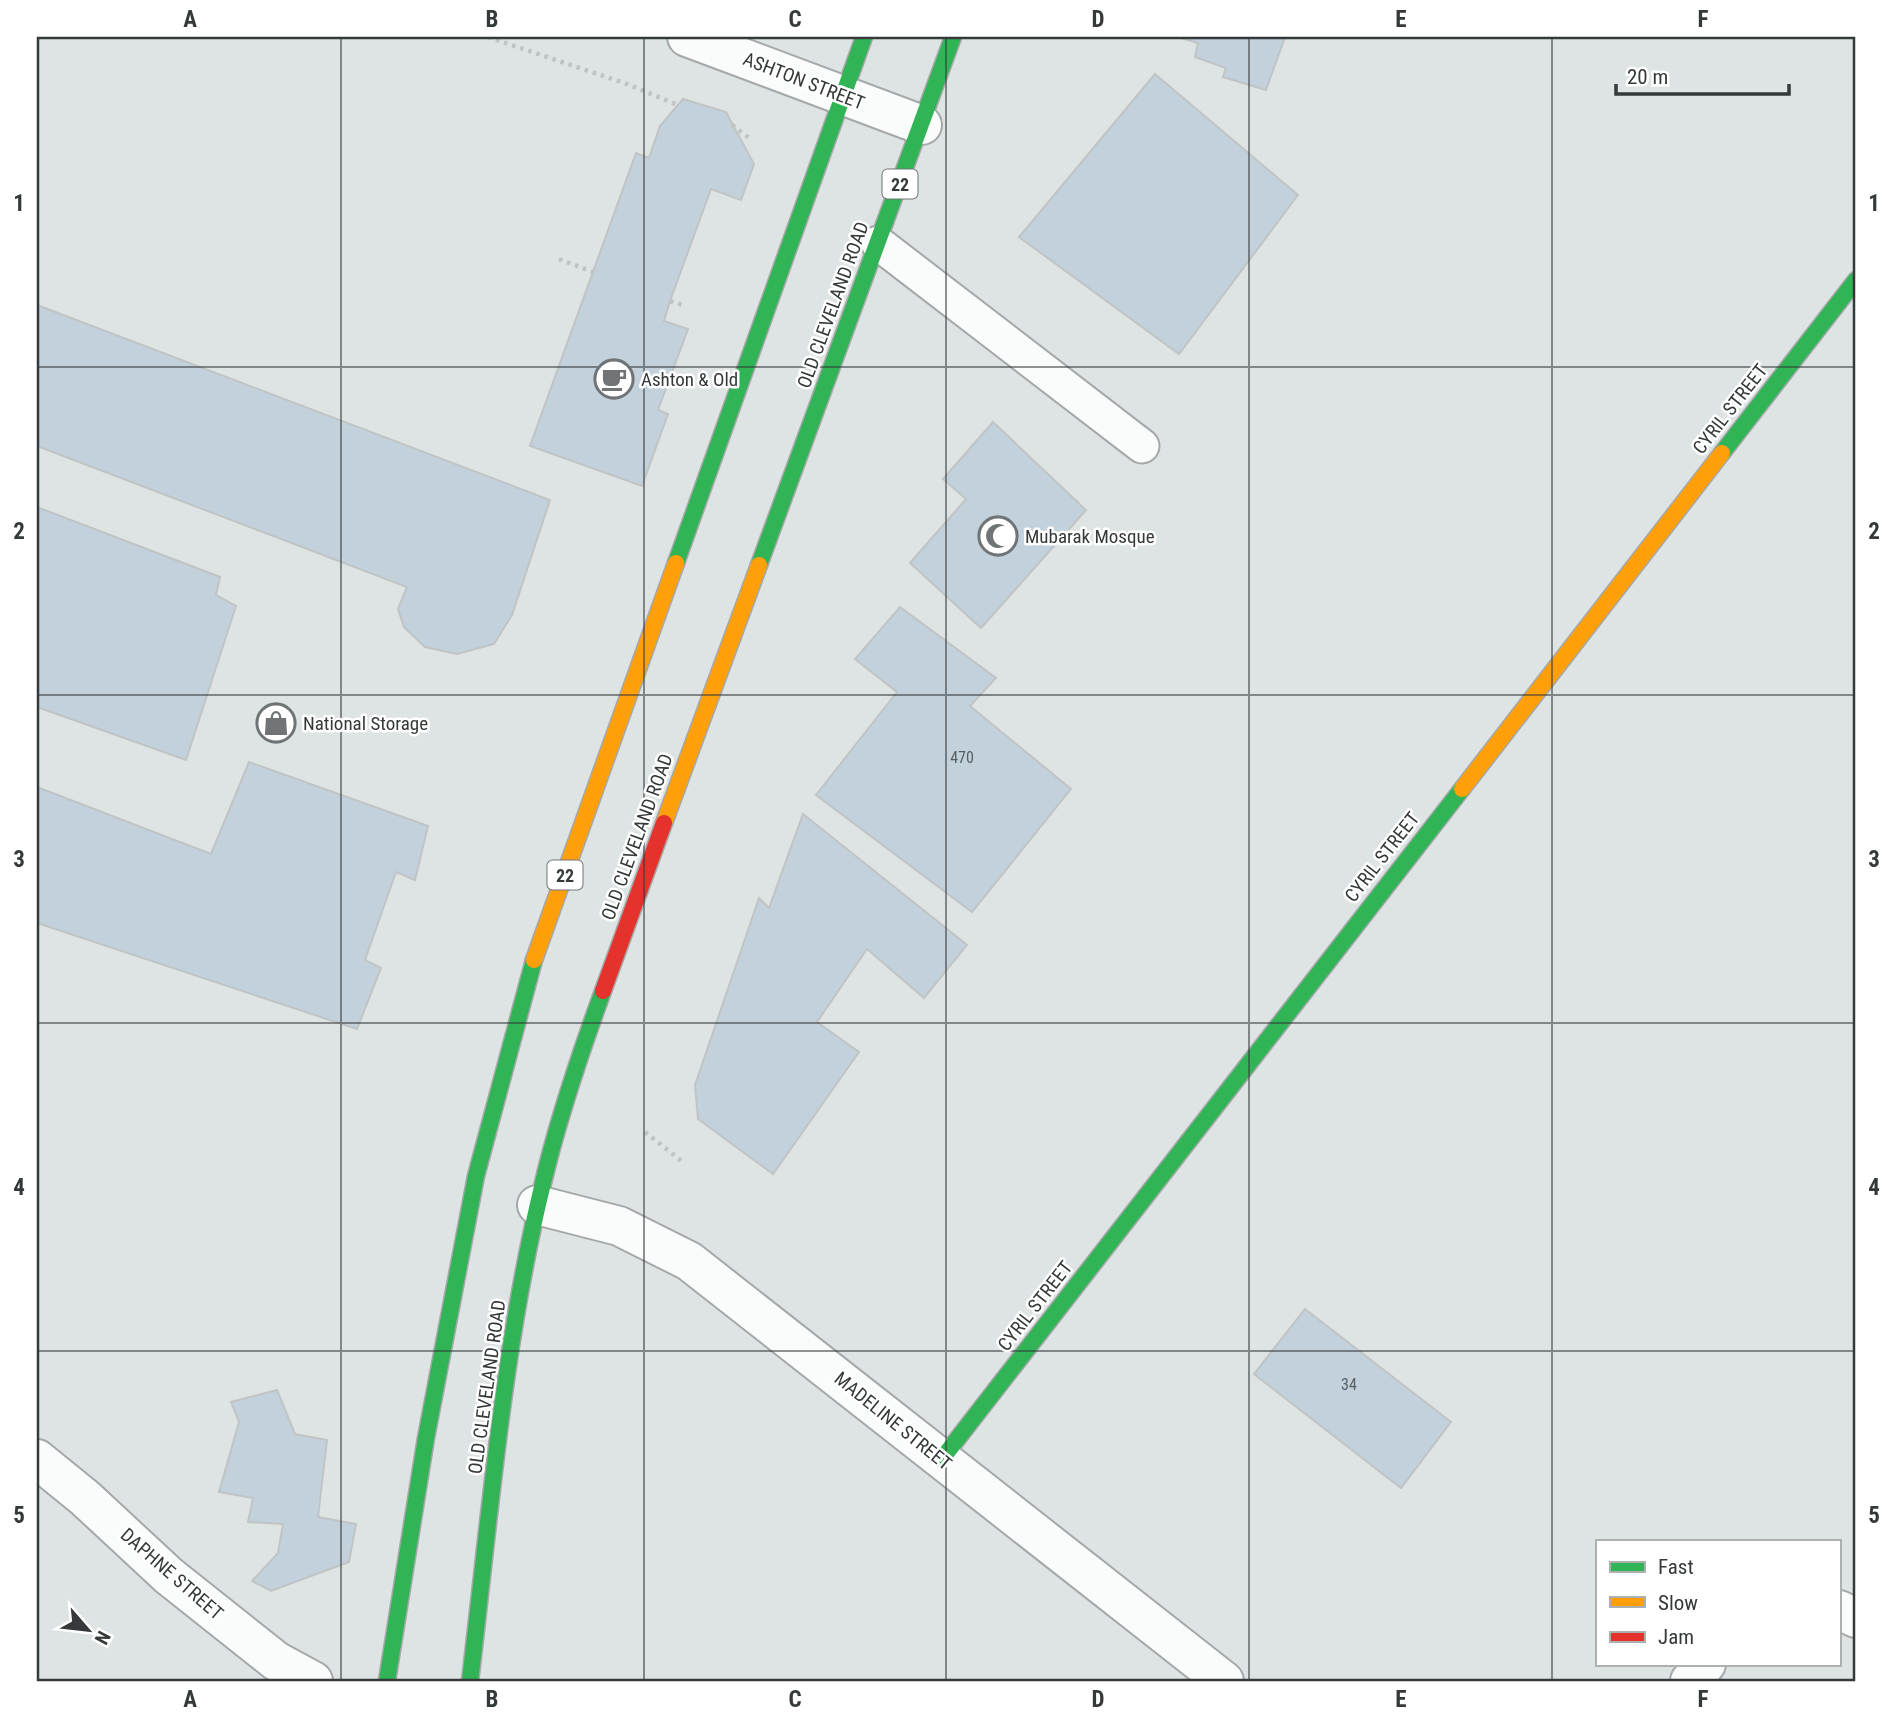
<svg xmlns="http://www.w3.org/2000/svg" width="1893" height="1718" font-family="'Roboto Condensed',sans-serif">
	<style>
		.building { fill: #c2d1db; stroke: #c0c4c5; stroke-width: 2 }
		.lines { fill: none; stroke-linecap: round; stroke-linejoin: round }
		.lane-casing { stroke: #a4a8a9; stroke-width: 37 }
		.street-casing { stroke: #a4a8a9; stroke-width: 42 }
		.fast-casing { stroke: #a4a8a9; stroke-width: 19 }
		.slow-casing { stroke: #a4a8a9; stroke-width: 19 }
		.jam-casing { stroke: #a4a8a9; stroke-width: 19 }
		.path { stroke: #c1c3c3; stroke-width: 4.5; stroke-dasharray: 3.5 5; stroke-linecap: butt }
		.lane { stroke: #fafbfb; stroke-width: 33 }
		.street { stroke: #fafbfb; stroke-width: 38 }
		.fast { stroke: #30b455; stroke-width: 16 }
		.slow { stroke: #ff9f0a; stroke-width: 16 }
		.jam { stroke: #e5322d; stroke-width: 16 }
		.grid { fill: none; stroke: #35393a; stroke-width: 2; stroke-opacity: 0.55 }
		.labels { text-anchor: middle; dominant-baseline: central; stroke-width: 5; stroke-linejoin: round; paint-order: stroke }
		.number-label { font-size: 16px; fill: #585f62 }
		.shield { fill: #fff; stroke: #727475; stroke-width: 2 }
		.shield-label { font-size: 18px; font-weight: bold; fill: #35393a }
		.street-label { font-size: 19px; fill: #35393a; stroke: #fff }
		.poi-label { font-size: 19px; fill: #35393a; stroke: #fff; text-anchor: start }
		.neatline { fill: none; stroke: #35393a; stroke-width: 2.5 }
		.grid-label { font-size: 23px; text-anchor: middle; font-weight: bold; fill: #35393a }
	</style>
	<rect width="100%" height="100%" fill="#dee3e4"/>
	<path class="building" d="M1178,37H1285L1266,90L1223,77L1226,68L1195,57L1198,43Z
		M1155,74L1298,195L1179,354L1019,237Z
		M683,99L726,112L754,164L741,200L711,189L670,301L664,321L688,329L658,410L668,414L642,486L530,446L636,153L649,158L660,126Z
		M37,305L550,500L512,615L494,644L457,654L425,647L404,627L398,609L407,587L37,446Z
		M993,422L1086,510L981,628L910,563L966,499L943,479Z
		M37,507L220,577L216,595L236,606L186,760L37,707Z
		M900,607L996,678L970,706L1071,789L972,912L816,795L897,692L855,659Z
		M249,762L428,826L415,880L396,872L365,960L381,968L357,1029L37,923V787L211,854Z
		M803,814L967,945L924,998L867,949L817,1022L859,1052L773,1174L698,1119L695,1085L759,898L769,908Z
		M1305,1309L1451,1422L1401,1488L1254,1374Z
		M277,1390L295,1434L327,1440L318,1517L356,1524L349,1562L271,1591L252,1581L278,1553L283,1524L248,1522L253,1498L219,1492L239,1422L231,1402Z"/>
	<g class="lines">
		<g class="lane-casing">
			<path id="lane" d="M878,243L1142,446"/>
		</g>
		<g class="street-casing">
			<path id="street" d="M687,37L922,125
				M537,1205L619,1226L689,1261L1224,1681
				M37,1459L85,1498L169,1576L276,1661L313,1681
				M1839,1610L1856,1618
				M1690,1681L1706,1664"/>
		</g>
		<g class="fast-casing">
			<path id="fast" d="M1722,453L1856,280
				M676,563L864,37
				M759,565L953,37
				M941,1460L1462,789
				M387,1681L426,1438L476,1176L534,960
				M470,1681C490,1515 503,1346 543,1183C558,1119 580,1054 603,991"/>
		</g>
		<g class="slow-casing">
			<path id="slow" d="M1462,789L1722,453
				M664,823L759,565
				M534,960L676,563"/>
		</g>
		<g class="jam-casing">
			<path id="jam" d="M603,991L664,823"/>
		</g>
		<path class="path" d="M488,37L627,84L678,105
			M732,125L752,140
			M559,259L593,272
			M670,301L686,306
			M645,1132L684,1163"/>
		<use href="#lane" class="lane"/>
		<use href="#street" class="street"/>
		<use href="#fast" class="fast"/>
		<use href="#slow" class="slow"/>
		<use href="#jam" class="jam"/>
	</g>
	<path class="grid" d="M341,37V1681M644,37V1681M946,37V1681M1249,37V1681M1552,37V1681M37,367H1856M37,695H1856M37,1023H1856M37,1351H1856"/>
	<defs>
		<g id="cafe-ring" transform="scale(2.0125)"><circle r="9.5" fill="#fff" stroke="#707476" stroke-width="1.5"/><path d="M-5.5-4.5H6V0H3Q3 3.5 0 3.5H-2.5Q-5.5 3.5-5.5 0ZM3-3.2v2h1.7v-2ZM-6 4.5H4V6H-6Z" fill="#707476"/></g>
		<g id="mosque-ring" transform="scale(2.0125)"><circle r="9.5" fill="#fff" stroke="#707476" stroke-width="1.5"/><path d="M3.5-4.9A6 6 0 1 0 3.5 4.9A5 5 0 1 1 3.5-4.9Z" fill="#707476"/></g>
		<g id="shop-ring" transform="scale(2.0125)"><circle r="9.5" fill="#fff" stroke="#707476" stroke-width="1.5"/><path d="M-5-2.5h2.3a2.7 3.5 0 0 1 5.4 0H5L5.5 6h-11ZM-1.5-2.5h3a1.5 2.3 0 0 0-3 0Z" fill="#707476"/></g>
	</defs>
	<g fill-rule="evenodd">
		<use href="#cafe-ring" x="614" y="379"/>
		<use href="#mosque-ring" x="998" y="536"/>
		<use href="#shop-ring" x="276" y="723"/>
	</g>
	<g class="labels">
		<g class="number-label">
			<text x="962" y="757">470</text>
			<text x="1349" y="1384">34</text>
		</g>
		<g class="shield">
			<rect x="882.5" y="169.5" width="35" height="29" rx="5"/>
			<rect x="547.5" y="860.5" width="35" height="29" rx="5"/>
		</g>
		<g class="shield-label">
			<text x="900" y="184">22</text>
			<text x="565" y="875">22</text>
		</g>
		<g class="street-label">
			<text transform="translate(804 81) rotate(21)">ASHTON STREET</text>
			<text transform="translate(833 305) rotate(-70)">OLD CLEVELAND ROAD</text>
			<text transform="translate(1730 409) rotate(-52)">CYRIL STREET</text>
			<text transform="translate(637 837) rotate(-70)">OLD CLEVELAND ROAD</text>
			<text transform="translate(1382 857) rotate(-52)">CYRIL STREET</text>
			<text transform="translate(1035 1306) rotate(-52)">CYRIL STREET</text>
			<text transform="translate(487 1387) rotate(-82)">OLD CLEVELAND ROAD</text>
			<text transform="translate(893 1421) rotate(39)">MADELINE STREET</text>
			<text transform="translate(172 1574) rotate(41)">DAPHNE STREET</text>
		</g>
		<g class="poi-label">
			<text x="641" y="379">Ashton &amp; Old</text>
			<text x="1025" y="536">Mubarak Mosque</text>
			<text x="303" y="723">National Storage</text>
		</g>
	</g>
	<rect width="1893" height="1718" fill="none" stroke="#ffffff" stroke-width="77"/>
	<rect x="1596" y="1540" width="245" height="126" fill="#ffffff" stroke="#aeb0b0" stroke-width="2"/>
	<rect x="1610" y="1562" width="35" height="10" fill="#30b455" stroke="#aeb0b0" stroke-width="2"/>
	<text x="1658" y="1574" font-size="21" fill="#35393a">Fast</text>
	<rect x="1610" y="1597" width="35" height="10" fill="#ff9f0a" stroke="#aeb0b0" stroke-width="2"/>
	<text x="1658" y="1610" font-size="21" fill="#35393a">Slow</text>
	<rect x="1610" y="1632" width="35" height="10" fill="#e5322d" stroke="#aeb0b0" stroke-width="2"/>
	<text x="1658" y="1644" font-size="21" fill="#35393a">Jam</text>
	<g transform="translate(88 1630) rotate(118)" stroke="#ffffff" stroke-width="5" paint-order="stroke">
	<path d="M0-5L12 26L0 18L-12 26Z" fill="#35393a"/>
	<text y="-10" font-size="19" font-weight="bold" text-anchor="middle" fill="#35393a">N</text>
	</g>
	<path d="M1616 84v10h173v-10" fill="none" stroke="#35393a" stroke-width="3.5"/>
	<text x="1627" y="84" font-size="21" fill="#35393a" stroke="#ffffff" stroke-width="5" paint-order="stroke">20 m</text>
	<rect x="38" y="38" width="1816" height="1642" class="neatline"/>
	<g class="grid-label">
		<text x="190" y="27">A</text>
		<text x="492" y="27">B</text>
		<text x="795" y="27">C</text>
		<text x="1098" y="27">D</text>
		<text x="1401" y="27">E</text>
		<text x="1703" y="27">F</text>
		<text x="19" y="211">1</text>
		<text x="1874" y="211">1</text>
		<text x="19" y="539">2</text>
		<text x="1874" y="539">2</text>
		<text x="19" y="867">3</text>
		<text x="1874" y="867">3</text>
		<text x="19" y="1195">4</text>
		<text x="1874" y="1195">4</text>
		<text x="19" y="1523">5</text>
		<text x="1874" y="1523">5</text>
		<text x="190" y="1707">A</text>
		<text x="492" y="1707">B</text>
		<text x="795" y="1707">C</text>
		<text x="1098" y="1707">D</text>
		<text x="1401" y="1707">E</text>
		<text x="1703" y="1707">F</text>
	</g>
</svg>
